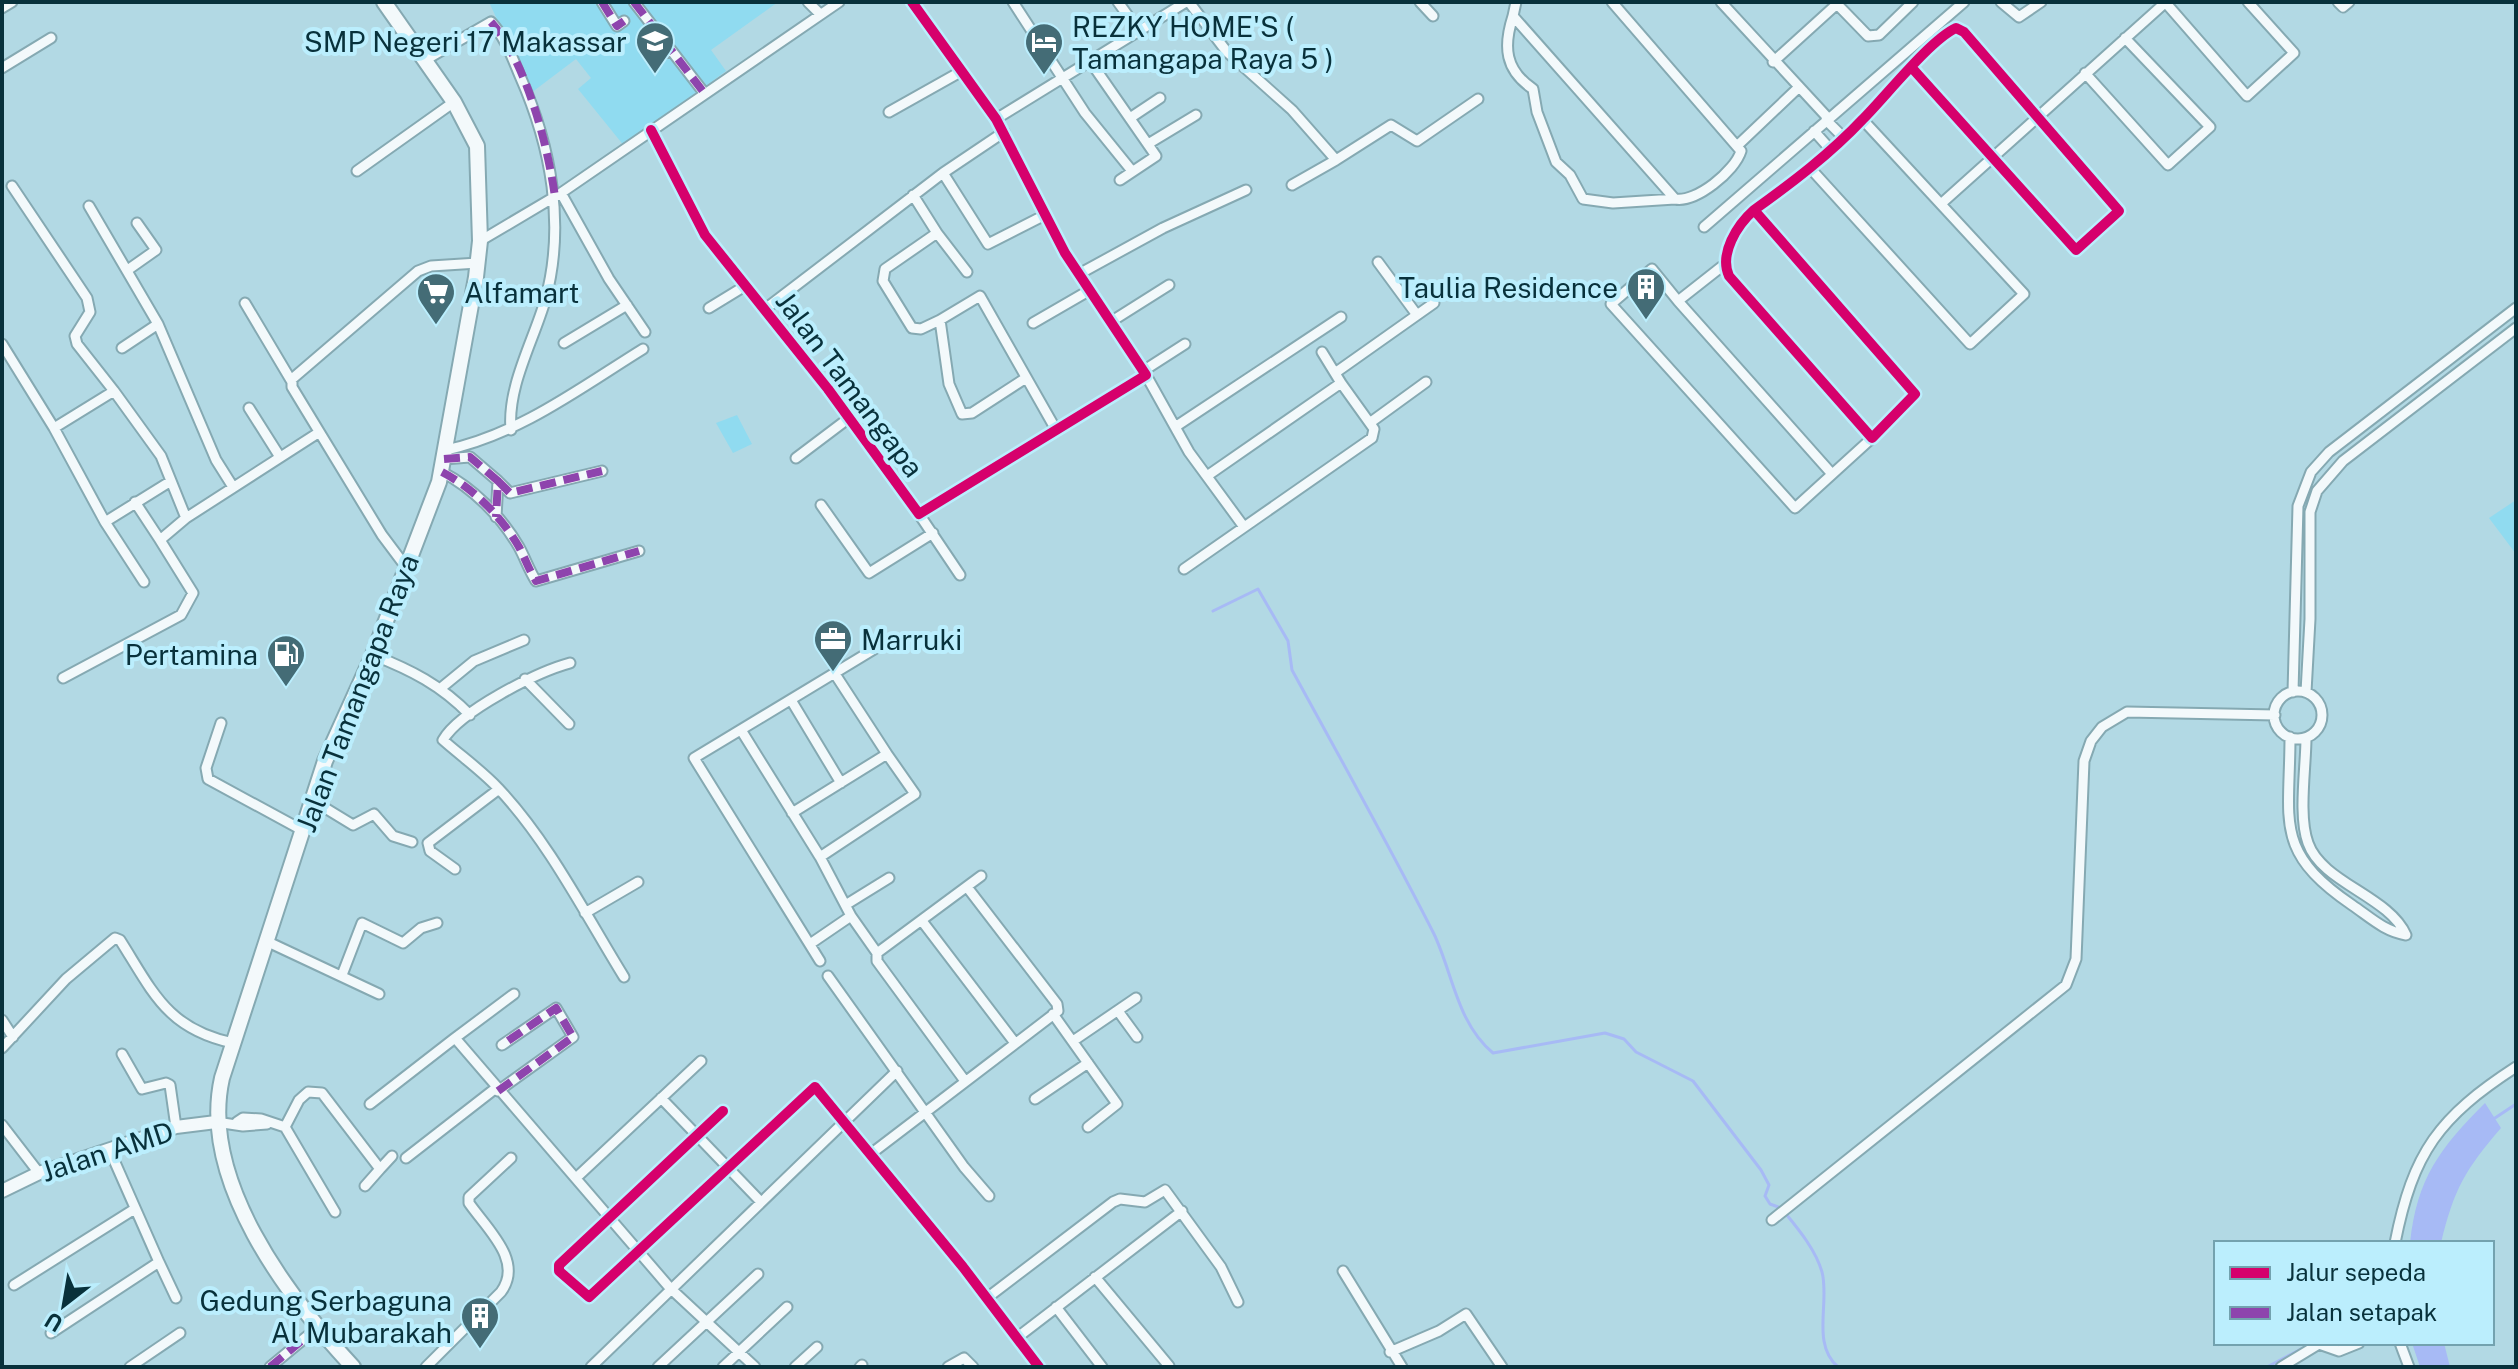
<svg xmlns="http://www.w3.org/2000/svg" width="2518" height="1369" font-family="'Public Sans',sans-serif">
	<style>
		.built { fill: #90dbf0 }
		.water { fill: #a7baf5 }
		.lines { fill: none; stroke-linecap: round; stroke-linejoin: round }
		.stream { stroke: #a7baf5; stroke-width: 3 }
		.street-casing { stroke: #85a9b2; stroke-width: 13 }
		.secondary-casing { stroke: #85a9b2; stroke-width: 16 }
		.primary-casing { stroke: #85a9b2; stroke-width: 18 }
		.street { stroke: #f3f9fb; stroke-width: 9 }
		.secondary { stroke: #f3f9fb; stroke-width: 12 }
		.primary { stroke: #f3f9fb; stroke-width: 14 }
		.quiet { stroke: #8e44ad; stroke-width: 8; stroke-dasharray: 16 8; stroke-linecap: butt }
		.cycleway-casing { stroke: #bbeefd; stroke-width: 15 }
		.cycleway { stroke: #d6006c; stroke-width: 10 }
		.labels { text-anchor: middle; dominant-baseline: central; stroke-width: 8; stroke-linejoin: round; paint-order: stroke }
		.poi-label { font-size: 28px; fill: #08313b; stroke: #bbeefd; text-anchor: end }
		.street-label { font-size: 28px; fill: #08313b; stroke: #bbeefd }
	</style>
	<rect width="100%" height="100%" fill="#b2d9e4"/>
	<path class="built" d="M489,2H778L711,50L726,71L625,147L578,89L591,78L576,59L531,93Z
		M737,415L752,444L733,453L716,423Z
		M2516,500V554L2489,518Z"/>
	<path class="water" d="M2485,1103L2501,1128C2465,1170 2454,1189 2441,1243H2410C2417,1178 2440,1148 2485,1103Z
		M2412,1343H2444L2450,1367H2420Z"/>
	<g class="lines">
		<path class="stream" d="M1213,611L1258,589L1288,641L1292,670C1340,758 1389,845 1434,934C1453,974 1457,1023 1493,1053L1605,1033L1624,1039L1636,1052L1693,1081L1761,1170L1769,1185L1765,1196L1770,1204L1781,1208
			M2495,1118L2516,1104
			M1786,1214C1800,1231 1816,1251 1822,1272C1830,1302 1811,1344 1838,1367
			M2267,1367L2303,1348"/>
		<g class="street-casing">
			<path id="street" d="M602,2L617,26L624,21
				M634,2L705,94
				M808,2L820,14
				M1013,2L1085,113L1132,171
				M1118,2L1139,31
				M1189,2L1227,52L1292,110L1336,160L1391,125L1417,141L1478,99
				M1420,2L1433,16
				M1516,2L1513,16L1675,199C1696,203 1735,171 1741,151L1612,2
				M1721,2L1828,118
				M1835,2L1868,36L1879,35L1913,2
				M2001,2L2019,17L2041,2
				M2165,2L2247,96L2294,53L2248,2
				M2338,2L2343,7L2349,2
				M2,8L12,2
				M1513,16C1503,47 1505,70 1533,89L1537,112L1556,162L1570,175L1583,199L1613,203L1675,199
				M651,59L671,50
				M425,60L491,22C505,37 512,57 520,76C551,146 566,225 545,301C533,342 507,387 511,430
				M1090,61L1156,156L1120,180
				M1773,62L1837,4
				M2,68L51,38
				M2085,73L2168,165L2210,127L2125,38
				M889,112L962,71
				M1130,118L1160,98
				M996,119L1186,2
				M1826,120L1844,138
				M651,130L705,235L828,389L919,514L1146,375L1065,253L996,119L912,2
				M1814,131L1831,150
				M1148,144L1196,115
				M1738,145L1798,88
				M1811,169L1970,344L2024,294L1863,120
				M357,171L454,102
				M943,173L988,244L1045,215
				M1292,185L1336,160
				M12,186L87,298L90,312L75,336L77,344L114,391
				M561,193L609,279L645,332
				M913,195L937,233
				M1942,203L2166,2
				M89,206L158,324L216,460L233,487
				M1754,210L1915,394L1872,438L1729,276C1719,254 1737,225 1754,210C1793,182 1830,154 1863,119C1886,96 1930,40 1956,28L1964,32L2119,211L2076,250L1912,68
				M1704,227L1964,2
				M480,241L561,193L839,2
				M1378,262L1417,315
				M1725,264L1678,301L1832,474
				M129,269L156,250L137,223
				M1079,274L1163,228L1246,190
				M1678,301L1652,269L1611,304L1795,508L1872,438
				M245,303L292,382
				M709,308L745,286
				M764,310L943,173L1004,132
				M940,320L921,329L912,328L883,281L885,269L937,233L967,272
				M1112,321L1169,285
				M1033,323L1090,290
				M564,343L627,305
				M2,344L54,428
				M122,348L158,324
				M1143,371L1185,344
				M1335,373L1434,303
				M1146,375L1189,452L1244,527
				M1026,378L972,413L962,414L949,384L940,320L980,296L1055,428
				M249,408L280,457
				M1371,422L1426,382
				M1175,427L1341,317
				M446,450C520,434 580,388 643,349
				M796,458L849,418
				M444,459L470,457L498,481L496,517
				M442,472C473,488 501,516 519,547C525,558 529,570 536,581L639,551
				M1207,476L1341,383L1322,352
				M498,481L510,493L602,471
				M135,502L160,540
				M821,505L869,573L933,533
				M919,514L960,575
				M105,522L171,481
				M406,567L382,535L292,387V379L418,271L431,266L478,263
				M1184,569L1372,438L1374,429L1341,383
				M144,582L105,522L54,428L114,391L161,456L186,518
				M373,655C411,670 441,685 470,715
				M570,663C537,672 460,711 443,740C461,756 481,770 498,788C549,842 585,914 624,977
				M835,674L887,754
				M63,678L181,615L193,593L160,540L186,518L318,433
				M525,679L569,724
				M441,688L474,661L524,640
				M2274 715a24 24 0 1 1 48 0a24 24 0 1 1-48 0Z
				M2293,692L2298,506L2311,472L2329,452L2516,308
				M2306,692L2310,619V512L2317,491L2343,461L2516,328
				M791,700L841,783
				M221,723L206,768L208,779L302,830
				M741,730L820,857L851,916L877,953V961L965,1081
				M2290,737C2290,822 2273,851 2352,905C2371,918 2384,931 2406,935C2389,896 2322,883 2308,843C2298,816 2306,767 2306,738
				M312,800L353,825L374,814L393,836L412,842
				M792,813L887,754L915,794L820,857
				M455,869L430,851L428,843L499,789
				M847,904L889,878
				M585,913L638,882
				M922,921L1015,1043
				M266,941L379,994
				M810,944L851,916
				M877,953L981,876
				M820,961L694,758L876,648
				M342,975L362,923L403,943L421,928L437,923
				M828,976L964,1167L989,1196
				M1118,1011L1137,1037
				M1053,1014L1117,1104L1088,1127
				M2,1020L13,1037
				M455,1038L514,994
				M1073,1041L1136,998
				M2,1048L66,979L115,938L120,940C153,992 167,1029 233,1043
				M122,1054L142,1089L166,1083L170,1085L176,1127
				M498,1091L573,1037L556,1008L502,1045
				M661,1098L761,1202
				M1035,1099L1088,1063
				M370,1104L455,1038L670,1288L755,1367
				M723,1111L559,1265V1271L589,1297L815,1087L963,1267L1039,1367
				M216,1122L243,1126L267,1124
				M237,1122L243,1118L261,1119L285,1127L335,1212
				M2,1125L39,1173
				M285,1127L299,1100L308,1092L322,1093L380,1169L365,1186
				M872,1153L1058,1011L1057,1004L967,887
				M406,1158L496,1088
				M380,1169L392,1156
				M576,1178L701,1061
				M1772,1220L2066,985L2076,959L2084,761L2091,741L2102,727L2127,712L2275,715
				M2395,1243C2413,1152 2439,1117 2516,1067
				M159,1262L176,1298
				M1343,1271L1402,1367
				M1095,1277L1169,1366
				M14,1285L133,1210
				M987,1298L1113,1202L1120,1199L1145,1202L1165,1190L1221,1267L1238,1302
				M1056,1307L1102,1367
				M51,1333L159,1262L110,1151
				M1018,1337L1182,1211
				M2400,1343L2409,1367
				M1390,1352L1439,1331L1466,1314L1502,1367
				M130,1367L180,1333
				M270,1367L317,1328
				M426,1367L501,1292C524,1261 487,1229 469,1203V1197L511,1158
				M591,1367L897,1071
				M658,1367L758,1274
				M723,1367L787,1307
				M795,1367L817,1347
				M860,1367L862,1365
				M948,1367L964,1358L973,1367
				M2281,1367L2319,1344L2339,1351L2359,1343"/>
		</g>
		<g class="secondary-casing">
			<path id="secondary" d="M2,1191L39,1173L176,1127L216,1122"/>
		</g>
		<g class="primary-casing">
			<path id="primary" d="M353,1367C287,1296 199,1180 222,1078L325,761L373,655L439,482L476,277L480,241L477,146L454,102L384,2"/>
		</g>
		<use href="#street" class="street"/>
		<use href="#secondary" class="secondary"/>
		<use href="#primary" class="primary"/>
		<path class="quiet" d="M602,2L617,26L624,21
			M634,2L705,94
			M491,22C526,61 548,146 555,197
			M651,59L671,50
			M444,459L470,457L498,481L496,517
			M442,472C473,488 501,516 519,547C525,558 529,570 536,581L639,551
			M498,481L510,493L602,471
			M498,1091L573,1037L556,1008L502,1045
			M270,1367L317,1328"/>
		<g class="cycleway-casing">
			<path id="cycleway" d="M651,130L705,235L828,389L919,514L1146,375L1065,253L996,119L912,2
				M1754,210L1915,394L1872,438L1729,276C1719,254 1737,225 1754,210C1793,182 1830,154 1863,119C1886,96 1930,40 1956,28L1964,32L2119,211L2076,250L1912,68
				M723,1111L559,1265V1271L589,1297L815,1087L963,1267L1039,1367"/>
		</g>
		<use href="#cycleway" class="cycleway"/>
	</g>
	<defs>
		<g id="school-pin" transform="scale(2)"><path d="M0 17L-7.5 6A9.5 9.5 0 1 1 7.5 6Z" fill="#446c76" stroke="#bbeefd"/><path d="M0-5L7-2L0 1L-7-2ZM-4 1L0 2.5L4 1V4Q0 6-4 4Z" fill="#fff"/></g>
		<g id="hotel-pin" transform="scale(2)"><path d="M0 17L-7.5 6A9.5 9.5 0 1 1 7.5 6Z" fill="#446c76" stroke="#bbeefd"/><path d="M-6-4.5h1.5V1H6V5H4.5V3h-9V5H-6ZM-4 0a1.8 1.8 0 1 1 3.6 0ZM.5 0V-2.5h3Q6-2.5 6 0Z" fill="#fff"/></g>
		<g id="building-pin" transform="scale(2)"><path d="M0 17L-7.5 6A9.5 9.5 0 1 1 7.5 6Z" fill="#446c76" stroke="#bbeefd"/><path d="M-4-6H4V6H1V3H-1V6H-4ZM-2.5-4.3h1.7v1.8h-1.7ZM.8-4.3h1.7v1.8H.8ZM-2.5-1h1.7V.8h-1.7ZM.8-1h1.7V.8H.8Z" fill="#fff"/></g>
		<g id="supermarket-pin" transform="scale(2)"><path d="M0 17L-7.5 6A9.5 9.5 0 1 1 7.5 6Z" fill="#446c76" stroke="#bbeefd"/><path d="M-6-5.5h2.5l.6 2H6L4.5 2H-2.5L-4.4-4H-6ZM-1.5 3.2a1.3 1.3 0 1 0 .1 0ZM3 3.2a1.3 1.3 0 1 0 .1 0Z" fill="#fff"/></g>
		<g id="office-pin" transform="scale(2)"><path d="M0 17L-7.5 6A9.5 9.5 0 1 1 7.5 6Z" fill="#446c76" stroke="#bbeefd"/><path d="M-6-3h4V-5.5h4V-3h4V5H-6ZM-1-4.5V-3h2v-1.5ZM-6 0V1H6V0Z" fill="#fff"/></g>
		<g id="fuel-pin" transform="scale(2)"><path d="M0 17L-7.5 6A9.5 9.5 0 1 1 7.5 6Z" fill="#446c76" stroke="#bbeefd"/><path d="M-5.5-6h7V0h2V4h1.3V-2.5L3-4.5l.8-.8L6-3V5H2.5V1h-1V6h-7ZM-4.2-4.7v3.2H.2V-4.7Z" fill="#fff"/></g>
	</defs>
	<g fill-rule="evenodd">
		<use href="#school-pin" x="655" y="41"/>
		<use href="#hotel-pin" x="1044" y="42"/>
		<use href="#building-pin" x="1646" y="287"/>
		<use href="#supermarket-pin" x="436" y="292"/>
		<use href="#office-pin" x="833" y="639"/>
		<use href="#fuel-pin" x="286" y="654"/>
		<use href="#building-pin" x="480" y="1316"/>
	</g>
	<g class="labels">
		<g class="poi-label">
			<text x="1072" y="26" text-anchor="start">REZKY HOME'S (<tspan x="1072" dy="32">Tamangapa Raya 5 )</tspan></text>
			<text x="627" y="41">SMP Negeri 17 Makassar</text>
			<text x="1618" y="287">Taulia Residence</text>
			<text x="464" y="292" text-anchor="start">Alfamart</text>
			<text x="861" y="639" text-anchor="start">Marruki</text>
			<text x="258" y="654">Pertamina</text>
			<text x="452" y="1300">Gedung Serbaguna<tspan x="452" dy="32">Al Mubarakah</tspan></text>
		</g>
		<g class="street-label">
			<text transform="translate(850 384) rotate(53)">Jalan Tamangapa</text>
			<text transform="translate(357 693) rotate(-69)">Jalan Tamangapa Raya</text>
			<text transform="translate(107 1151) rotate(-18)">Jalan AMD</text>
		</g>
	</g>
	<rect width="2518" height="1369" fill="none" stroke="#08313b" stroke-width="8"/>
	<rect x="2214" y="1241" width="280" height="104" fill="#bbeefd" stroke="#73a2af" stroke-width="2"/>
	<rect x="2230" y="1267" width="40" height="12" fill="#d6006c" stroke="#73a2af" stroke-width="2"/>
	<text x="2286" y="1281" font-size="24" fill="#08313b">Jalur sepeda</text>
	<rect x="2230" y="1307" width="40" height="12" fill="#8e44ad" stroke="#73a2af" stroke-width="2"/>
	<text x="2286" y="1321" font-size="24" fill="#08313b">Jalan setapak</text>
	<g transform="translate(64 1305) rotate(211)" stroke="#bbeefd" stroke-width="6" paint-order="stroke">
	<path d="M0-6L14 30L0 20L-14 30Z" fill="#08313b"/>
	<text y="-12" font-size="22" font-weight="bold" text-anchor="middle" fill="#08313b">U</text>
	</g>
</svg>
